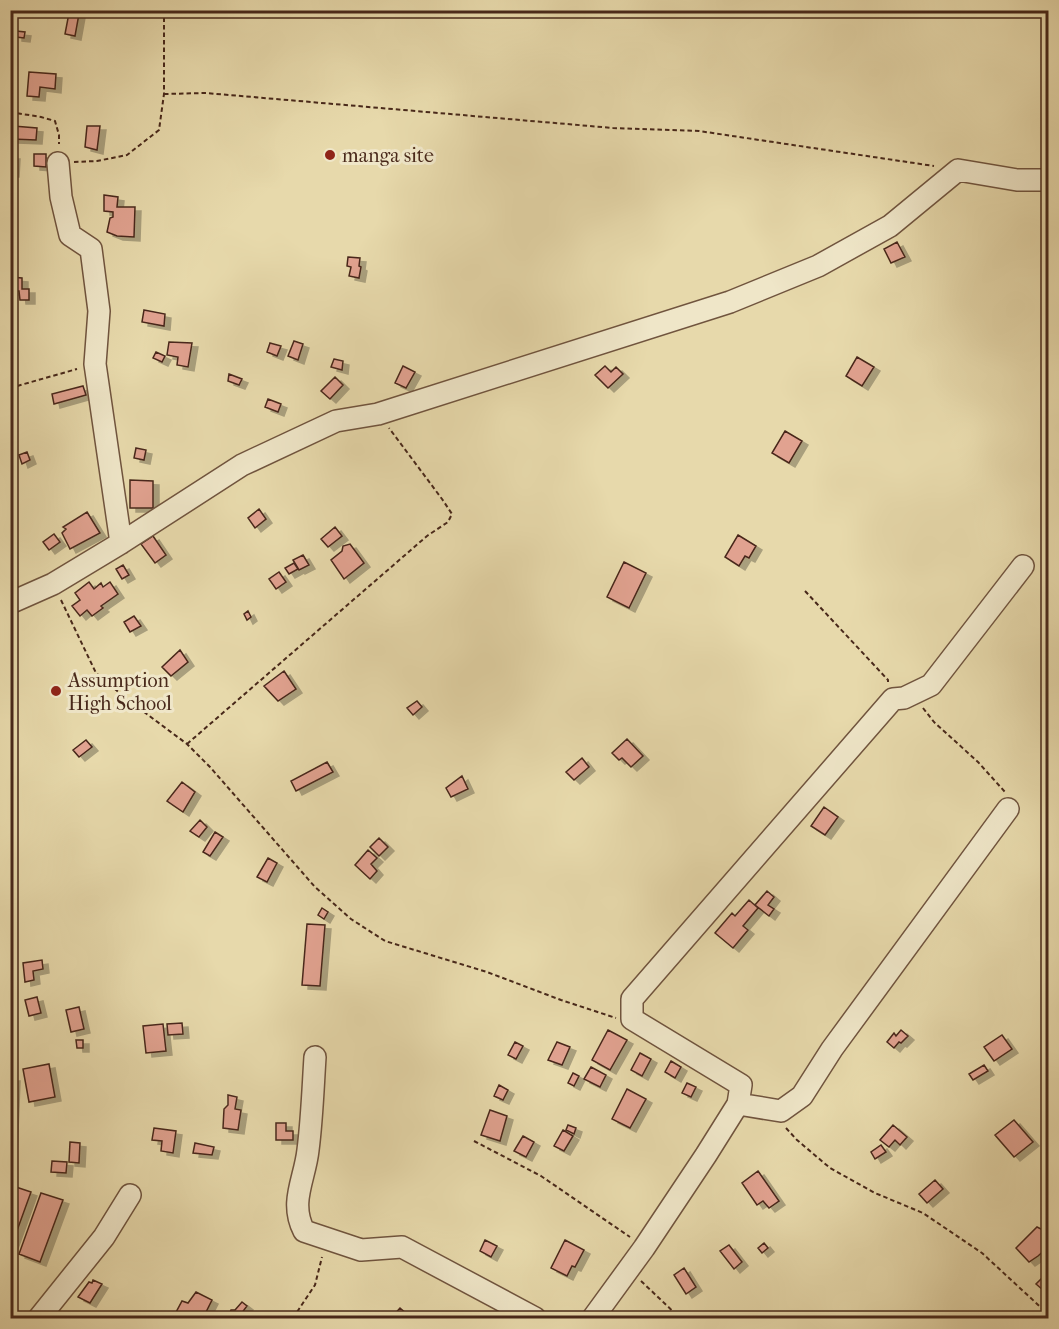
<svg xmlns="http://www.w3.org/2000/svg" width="1059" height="1329" font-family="'IM FELL French Canon',serif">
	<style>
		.building { fill: #e1a290; stroke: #48281a; stroke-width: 1.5; filter: url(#shadow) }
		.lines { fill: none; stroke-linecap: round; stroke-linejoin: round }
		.minor-casing { stroke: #70543e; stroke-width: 24 }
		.path { stroke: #48281a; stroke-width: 2; stroke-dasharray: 4.5 3; stroke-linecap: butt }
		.minor { stroke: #efe6c8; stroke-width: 21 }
		.poi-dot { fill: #8f2418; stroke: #efe6c8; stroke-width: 2 }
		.labels { text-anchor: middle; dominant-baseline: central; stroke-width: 6; stroke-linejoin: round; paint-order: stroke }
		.poi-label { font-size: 20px; fill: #48281a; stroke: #efe6c8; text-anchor: start }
	</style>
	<defs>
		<filter id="shadow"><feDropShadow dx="6" dy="4" stdDeviation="0" flood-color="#0004"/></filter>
	</defs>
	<rect width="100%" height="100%" fill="#e7d9ab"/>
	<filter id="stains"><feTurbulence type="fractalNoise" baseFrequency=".00333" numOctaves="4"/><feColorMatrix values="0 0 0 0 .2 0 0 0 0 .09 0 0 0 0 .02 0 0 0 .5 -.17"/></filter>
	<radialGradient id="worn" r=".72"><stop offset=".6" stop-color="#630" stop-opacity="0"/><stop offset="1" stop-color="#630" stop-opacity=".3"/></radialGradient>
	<path class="building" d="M69,13L79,14L75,36L65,34Z
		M16,31L25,32L24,38L16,37Z
		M29,72L56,74L55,89L40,87L39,97L27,96Z
		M13,126L37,128L36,140L12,139Z
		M87,126H100L97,150L85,147Z
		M34,154H46V167L34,166Z
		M10,155H14L13,173H10Z
		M104,195L118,197L117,207H135L134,237L117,236L107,232L110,218L113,217V212L104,211Z
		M897,242L905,257L891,263L884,249Z
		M348,257L360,258L359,266L361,267L359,278L349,276L351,267L347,266Z
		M10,277L22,278V289H29V300H20L19,291H10Z
		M144,310L165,314L164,326L142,322Z
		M294,341L303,344L298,360L288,356Z
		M169,342L192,343L188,367L177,365L178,357L167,355Z
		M270,343L281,346L277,356L267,352Z
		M156,352L165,356L162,362L153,358Z
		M857,357L874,367L862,386L846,376Z
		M334,359L343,361L342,370L331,367Z
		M403,366L415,372L406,388L395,383Z
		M605,366L611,372L616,367L623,374L608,388L595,375Z
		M229,374L242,379L239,385L228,381Z
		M335,377L343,385L330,399L321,391Z
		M83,386L86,395L54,404L52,394Z
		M268,399L281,404L278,412L265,407Z
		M785,431L802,441L789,463L772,453Z
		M136,448L146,450L144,460L134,458Z
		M27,452L30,460L22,464L19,455Z
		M130,480L153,481V508H130Z
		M259,509L266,519L255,528L248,518Z
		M87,512L100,533L70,549L62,533L66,529L63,527Z
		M335,527L342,536L328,547L321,539Z
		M54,534L60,542L49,550L43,542Z
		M738,535L756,546L749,558L745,556L739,566L725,557Z
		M153,536L166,555L155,563L141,544Z
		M350,544L364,563L344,579L331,560L342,551L343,546Z
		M303,555L309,565L299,570L293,560Z
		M624,562L646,573L629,608L607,597Z
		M294,563L298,569L289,574L285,568Z
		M123,565L129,575L122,579L116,569Z
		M279,572L286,582L276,589L269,579Z
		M89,582L94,589L101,583L103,587L110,582L118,594L101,606L103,608L92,616L87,610L80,616L72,606L80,600L75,593Z
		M248,611L251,617L247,620L244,614Z
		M134,616L141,626L130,632L124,622Z
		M180,650L188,662L171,676L162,667Z
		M284,671L296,689L278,701L264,686Z
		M417,701L422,707L413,715L407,708Z
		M627,739L643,756L631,767L622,758L619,760L612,753Z
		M86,740L92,747L79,757L73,750Z
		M582,758L589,767L574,780L566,772Z
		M327,762L333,772L296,791L291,781Z
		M462,776L468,789L451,797L446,788Z
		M182,782L195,792L183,812L167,801Z
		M824,807L838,817L825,835L811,826Z
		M200,820L207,827L199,837L190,831Z
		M215,832L223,837L210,856L203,852Z
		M379,838L388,847L379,856L370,847Z
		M368,850L377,858L371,864L377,871L370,879L355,865Z
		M268,858L277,863L267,882L257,877Z
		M767,891L774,897L768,905L774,909L769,916L755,905Z
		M749,900L758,908L743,926L748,930L733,948L715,933L732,913L735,916Z
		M322,908L328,912L324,919L318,915Z
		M307,924L325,925L320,986L302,985Z
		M42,960L43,969L33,971L34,980L25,982L23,963Z
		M37,997L41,1013L29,1016L25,1000Z
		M79,1007L84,1029L71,1032L66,1010Z
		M182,1023L183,1034L168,1035L167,1024Z
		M163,1024L166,1051L146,1053L143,1026Z
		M608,1030L627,1040L610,1070L592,1060Z
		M901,1030L908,1036L901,1043L899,1042L894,1048L887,1042L894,1033L896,1036Z
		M1002,1035L1012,1049L994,1061L984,1047Z
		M76,1040H83V1048H77Z
		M515,1042L523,1046L516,1059L508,1055Z
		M557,1042L570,1047L562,1065L548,1060Z
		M640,1053L651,1059L642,1076L631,1070Z
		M671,1061L681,1067L675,1078L665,1072Z
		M49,1064L55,1097L29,1102L23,1069Z
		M984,1065L988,1071L973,1080L969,1074Z
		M591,1067L606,1075L600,1087L584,1079Z
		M573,1073L579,1076L574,1086L568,1083Z
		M10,1077H14L11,1152H10Z
		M687,1083L696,1087L691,1097L682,1093Z
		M499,1085L508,1090L503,1100L494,1096Z
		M627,1089L646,1099L630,1128L612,1119Z
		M228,1095L237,1097L235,1109L241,1110L238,1130L223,1128L224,1109L228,1105Z
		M490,1110L507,1116L500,1141L481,1135Z
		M1014,1120L1033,1142L1014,1157L995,1135Z
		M276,1123H286V1131H293V1140H276Z
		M568,1125L576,1128L574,1134L566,1130Z
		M893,1125L907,1137L900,1145L895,1140L889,1147L880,1140Z
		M154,1128L176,1131L173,1153L161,1151L162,1141L152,1140Z
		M563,1130L573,1136L564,1151L554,1146Z
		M523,1136L534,1142L526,1157L514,1151Z
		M70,1142L80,1143L79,1163L69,1162Z
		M195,1143L214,1147L212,1155L193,1153Z
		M881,1145L886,1152L875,1159L871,1152Z
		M52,1161L67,1162L66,1173L51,1172Z
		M758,1171L779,1201L769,1208L763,1201L757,1205L742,1183Z
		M935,1180L943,1189L927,1203L919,1194Z
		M10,1185L31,1192L10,1250Z
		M41,1193L63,1200L40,1262L19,1254Z
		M1037,1227L1047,1232L1048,1247L1038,1256L1029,1262L1016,1248Z
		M485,1240L497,1246L491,1257L480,1251Z
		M565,1240L584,1250L575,1267L572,1266L567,1276L551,1268Z
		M764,1243L768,1248L762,1253L758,1248Z
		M729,1245L742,1262L734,1269L720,1251Z
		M684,1268L696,1287L686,1294L674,1275Z
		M1044,1276L1048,1280V1284L1043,1290L1036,1284Z
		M93,1280L102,1284L90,1303L78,1297L89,1282L92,1283Z
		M196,1292L212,1300L203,1318H178L174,1316L182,1301L188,1303Z
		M242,1302L247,1306L238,1318L229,1315L231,1310H235Z
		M400,1308L407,1314L404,1318H391Z"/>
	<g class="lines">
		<g class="minor-casing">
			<path id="minor" d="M58,163L61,197L70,235L91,249L99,311L95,364L121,543
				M10,603L53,584L121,543L242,465L336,421L378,414L730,302L818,266L890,226L958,170L1017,180H1048
				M315,1057C313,1088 312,1119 308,1150C305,1179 289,1202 304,1231L361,1250L402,1247L535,1318
				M738,1104L781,1111L802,1096L832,1049L1008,809
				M39,1318L104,1237L130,1195
				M593,1318L644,1248L706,1155L738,1104L741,1085L632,1019V999L893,699L904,698L931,685L1023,566"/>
		</g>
		<path class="path" d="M164,94L206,93L613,128L699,131L934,166
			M10,112L41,117L55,121L59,135V144
			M74,162L97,161L127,155L159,130L164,94V10
			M10,388L77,369
			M805,591L888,680V682
			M61,600L96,673L128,700L187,744L210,767L315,887L351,919L385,941L487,972L561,1000L616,1018
			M923,708L934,722L978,762L1005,792
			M187,744L427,536L448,522L452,514L442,499L389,428
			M786,1128L797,1140L830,1168L875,1193L923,1213L982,1253L1048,1314
			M474,1141L541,1176L630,1237
			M641,1281L680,1318
			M293,1318L315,1285L322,1257"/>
		<use href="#minor" class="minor"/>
	</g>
	<g class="poi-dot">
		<circle cx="330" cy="155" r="6"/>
		<circle cx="56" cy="691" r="6"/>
	</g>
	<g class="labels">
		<g class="poi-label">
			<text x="342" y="155">manga site</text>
			<text x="68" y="680">Assumption<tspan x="68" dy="23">High School</tspan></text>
		</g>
	</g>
	<rect width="1059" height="1329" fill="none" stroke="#e7d9ab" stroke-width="36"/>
	<rect x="12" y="12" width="1035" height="1305" fill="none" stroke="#48281a" stroke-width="3"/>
	<rect x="18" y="18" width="1023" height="1293" fill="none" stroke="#48281a" stroke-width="1.5"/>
	<rect width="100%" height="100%" filter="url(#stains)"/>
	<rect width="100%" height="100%" fill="url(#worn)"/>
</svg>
